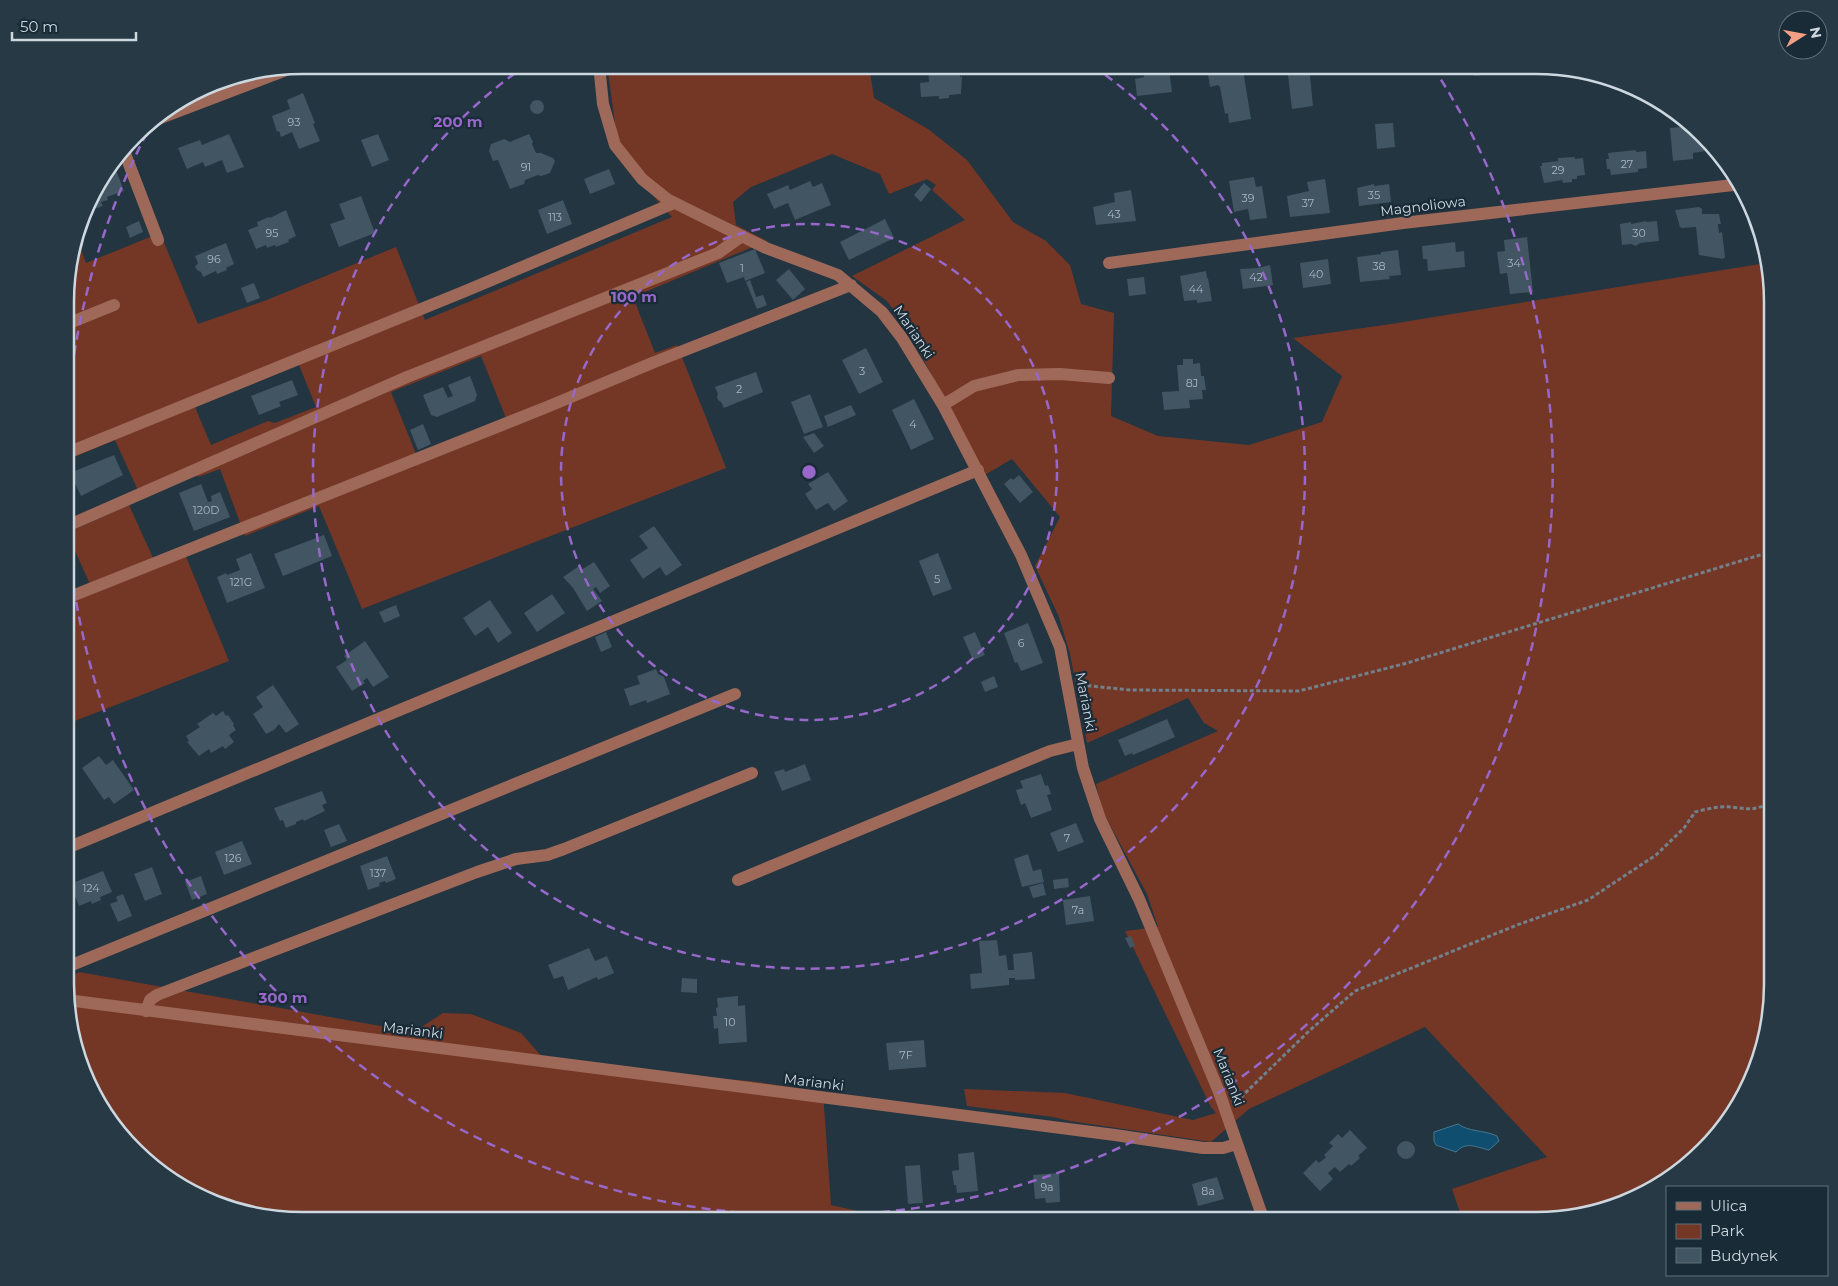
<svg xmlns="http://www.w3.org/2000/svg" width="1838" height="1286" font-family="Montserrat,sans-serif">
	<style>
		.green { fill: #743726; fill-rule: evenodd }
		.water { fill: #0f4e6f; stroke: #487791 }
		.building { fill: #415562 }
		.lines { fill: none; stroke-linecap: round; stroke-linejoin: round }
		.path { stroke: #72818b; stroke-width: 3; stroke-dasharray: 4 2.5; stroke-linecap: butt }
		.minor { stroke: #9e6959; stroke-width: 12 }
		.ring { fill: none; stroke: #9768ca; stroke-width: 2.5; stroke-dasharray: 9 6 }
		.labels { text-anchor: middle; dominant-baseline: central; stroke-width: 4.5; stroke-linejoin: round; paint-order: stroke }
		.number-label { font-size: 11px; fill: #a9b6c0 }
		.street-label { font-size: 14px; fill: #ccd7df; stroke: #192b37 }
		.rim { fill: none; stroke: #ccd7df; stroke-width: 2.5 }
		.centre { fill: #9768ca; stroke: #192b37; stroke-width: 2.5 }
		.ring-label { font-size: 15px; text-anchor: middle; font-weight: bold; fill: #9768ca; stroke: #192b37; stroke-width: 4.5; stroke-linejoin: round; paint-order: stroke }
	</style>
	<rect width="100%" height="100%" fill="#223541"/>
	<path class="green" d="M607,65H869L874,98L928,129L967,160L1013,222L1046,241L1070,265L1081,304L1114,313L1111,416L1158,436L1249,445L1322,422L1342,376L1293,338L1391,324L1766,263L1773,286V1000L1760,1061L1724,1128L1641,1196L1537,1221H1463L1452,1189L1547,1157L1425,1027L1249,1109L1211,1142L1070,1121L1053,1117L967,1106L964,1089L1065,1093L1193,1120L1216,1113L1211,1107L1125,931L1158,927L1147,894L1102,810L1096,784L1218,731L1204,723L1188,698L1087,743L1070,654L1059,617L1035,566L1060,517L1012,459L983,476L911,335L887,301L852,276L965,220L932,190L936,185L927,179L889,194L880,174L832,154L751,187L733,202L736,225L767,241L633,297L655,353L677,345L726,468L362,609L319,506L245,536L220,469L198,477L197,474L142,499L115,440L67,460V271L77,239L86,263L160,233L198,324L267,300L396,247L425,320L672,217L631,171L616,130ZM481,356L506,418L416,454L391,392ZM299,365L316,407L275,423L268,421L211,445L195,407Z
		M129,505L153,558L182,547L229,661L67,724V593L90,584L67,533Z
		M79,972L414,1032L443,1013L471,1014L521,1033L550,1066L750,1081L823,1092L831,1205L901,1221H286L225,1208L158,1172L97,1103L67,1015V979Z"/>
	<path class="water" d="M1458,1124C1469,1132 1484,1130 1497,1136L1499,1141L1489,1150C1476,1147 1466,1141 1456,1152L1436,1145L1434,1141V1132Z"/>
	<path class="building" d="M928,65H975V68L959,70L960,77L962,76L961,94L949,95V98L939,99V96L921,97L920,83L929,82Z
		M1230,65L1231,72L1243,70L1251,119L1229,123L1228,113L1225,114L1220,87L1218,85L1210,87L1207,68Z
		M1299,65H1309L1313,106L1292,109L1287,67Z
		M1474,65H1508V72L1474,76Z
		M1545,65H1552L1563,68L1545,70Z
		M1169,70L1172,92L1137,96L1135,79L1144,77V74Z
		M303,93L315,123L313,124L320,141L299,149L292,132L281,137L279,131L277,132L272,116L290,109L287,100Z
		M530 107a7 7 0 1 1 14 0a7 7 0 1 1-14 0Z
		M1393,123L1395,147L1377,149L1375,124Z
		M1691,126L1712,150L1693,153V159L1673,161L1670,128Z
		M229,134L244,167L227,173L222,160L205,167L203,162L187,169L178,148L200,140L202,145Z
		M378,134L389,160L372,167L361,140Z
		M529,134L533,142L532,144L536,153H541L553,158L555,161L550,173L541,176L538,175L525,180L524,184L510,189L498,160L493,161L489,151L491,144L504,139L510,142Z
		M1636,150V152L1646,151L1647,168L1638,169V172L1611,175L1610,169H1607L1606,159H1609L1608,153Z
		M1575,157V159L1583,158L1585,175L1577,176V179H1572V182L1563,183L1562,180L1544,183L1540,166H1542V163L1558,161V158Z
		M609,169L615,184L590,194L584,179Z
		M116,170L124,191L107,197L108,200L101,202L103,206L85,212L90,197L107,174Z
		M1254,177L1256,187L1262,186L1267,218L1250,220L1248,209L1234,212L1229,181Z
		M1325,179L1330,213L1290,217L1287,196L1309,191L1307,182Z
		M810,181L813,187L822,183L831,205L795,220L788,203L774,209L767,194L788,185L790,190Z
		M924,183L931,189L921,202L914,195Z
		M1374,184V186L1389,184L1391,202L1359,206L1357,188Z
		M1131,190L1136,221L1096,225L1093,207L1115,202L1114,193Z
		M361,196L375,233L339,247L330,224L345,219L339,204Z
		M563,200L572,224L547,234L538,210Z
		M1699,207L1702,209V214H1719L1721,224H1718L1719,233L1722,232L1725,257L1723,259L1699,255L1696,227L1682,228L1680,227L1675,210Z
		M286,210L296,236L288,240L289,242L276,247L275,245L267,248L266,245L256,249L248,230L258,226L257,222L269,217L270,218Z
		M885,219L894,238L849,260L840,242Z
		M139,221L143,232L130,238L126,227Z
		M1646,221V222L1657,221L1659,241L1640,243L1636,246L1631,244L1622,245L1620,224L1631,222V224Z
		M1527,237L1533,292L1510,294L1507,273L1500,274L1497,252L1505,251L1504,240Z
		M1455,242L1456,252L1464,251L1465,267L1428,271L1427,259H1423L1422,246Z
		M226,243L234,264L226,268L227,270L217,274L216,271L203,277L201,272L197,270L195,267L198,263L195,256Z
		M755,249L765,273L745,281L744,277L727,283L719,263Z
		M1398,250L1401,275L1389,276L1390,279L1360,282L1357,257L1381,254V252Z
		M1328,259L1331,284L1303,288L1300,263Z
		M1270,265L1273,285L1243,289L1240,269L1258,268Z
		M789,269L805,289L793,300L776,280Z
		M1206,271L1207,278H1208L1212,301L1197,303V300L1184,301L1180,276Z
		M1144,277L1146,294L1129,296L1127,279Z
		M750,280L756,297L763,295L767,305L757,309L746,282Z
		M254,283L260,298L247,303L241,288Z
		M866,348L883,382L859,394L842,360Z
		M1183,359H1193V364L1200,363L1201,376H1204L1206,390H1202L1203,399L1189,400L1190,408L1164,410L1162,392L1179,391L1177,365H1183Z
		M756,372L763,392L724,408L721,402L718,400L717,397L718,394L715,387Z
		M470,376L477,395L475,401L437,417L431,415L423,395L443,387L448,398L453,396L448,385Z
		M292,380L298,395L279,402L281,406L259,415L251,396Z
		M810,394L823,427L804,434L791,402Z
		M914,399L934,439L911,450L892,410Z
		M851,405L856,415L828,427L824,416Z
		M423,424L431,444L418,450L410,430Z
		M814,433L824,446L814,453L803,437Z
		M114,455L123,475L81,496L70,473Z
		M828,472L848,501L834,511L828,503L816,510L805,494L812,489L808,484Z
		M1019,475L1033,492L1020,503L1004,484L1011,478L1013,480Z
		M201,484L208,502L212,501L211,496L220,492L230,517L194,531L179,493Z
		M654,526L682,565L666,576L660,567L643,579L630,560L648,548L639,536Z
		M324,535L332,556L283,576L274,554Z
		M251,553L265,588L227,603L217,577L226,573L227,575L240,570L236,559Z
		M938,553L952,589L933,596L919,561Z
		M67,559L73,572L67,575Z
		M594,562L610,586L600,593L596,587L593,589L602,601L587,611L573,588L563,577L579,566L581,570Z
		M552,594L565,613L537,632L524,613Z
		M490,600L512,633L498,643L488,627L475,636L463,618Z
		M396,605L400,616L384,623L379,612Z
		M1028,623L1043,663L1021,671L1017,662L1015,663L1004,633Z
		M606,632L612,647L601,652L595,637Z
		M975,632L985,655L973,660L963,637Z
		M365,641L389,677L373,687L367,678L363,681L365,683L352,691L336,667L347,660L344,656Z
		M656,669L658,674L664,677L670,694L647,703L646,700L630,706L624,689L640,684L637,676Z
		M994,676L998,687L985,692L981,682Z
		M273,685L299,724L286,733L279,724L274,730L266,734L253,714L263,707L256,697Z
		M223,711L226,716L228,715L234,724L233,725L236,730L229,735L234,742L225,749L223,746L211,753L209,749L199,756L187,742L189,741L186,736L200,727L197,724L213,713L216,716Z
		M1167,719L1175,737L1133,755L1132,753L1125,756L1118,740Z
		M99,756L106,765L113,760L134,790L114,804L109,797L104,800L82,768Z
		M805,764L811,780L782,791L774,772L784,769L785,772Z
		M1041,774L1045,786L1048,785L1051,794L1047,795L1052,810L1031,818L1025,803L1021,805L1016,790L1023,788L1020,781Z
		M322,791L327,803L322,805L325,811L304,821L303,819L296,822V824L286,828L283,820L280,821L274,808Z
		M1076,823L1084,842L1058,852L1050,833Z
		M339,824L347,841L331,847L324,830Z
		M242,841L252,864L224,875L215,852Z
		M1028,854L1033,871L1041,869L1044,882L1022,887L1014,859Z
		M387,856L396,879L386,883L385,881L379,883L380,886L368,890L360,866Z
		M152,867L162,894L145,901L134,874Z
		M103,871L112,892L100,897L101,900L92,904L91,901L79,906L70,884Z
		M201,876L207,894L192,900L185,882Z
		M1068,878L1069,887L1054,889L1053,880Z
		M1043,883L1046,895L1033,898L1029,887Z
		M123,894L132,916L118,922L110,904L118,901L116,897Z
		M1090,896L1094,921L1066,925L1063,900Z
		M1131,936L1135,946L1130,948L1125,938Z
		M997,940L999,956L1006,955L1008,970H1014L1013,954L1032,952L1035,979L1015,980V978H1009V985L971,989L970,974L982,973L979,941Z
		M589,948L595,961L607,956L614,973L598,980L597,977L568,990L563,976L554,979L548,965Z
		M682,978L697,979V993L681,992Z
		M738,996V1006L745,1005L747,1042L719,1044L718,1028L714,1029L713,1016H717L716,1008L718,1007L717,998Z
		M924,1040L926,1067L889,1070L886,1043Z
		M1350,1130L1367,1148L1358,1156L1360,1158L1351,1166L1349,1164L1340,1172L1335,1167L1328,1173L1333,1179L1320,1191L1303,1173L1316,1160L1319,1163L1326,1157L1324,1155L1333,1146L1329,1143L1338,1134L1342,1138Z
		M1397 1150a9 9 0 1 1 18 0a9 9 0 1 1-18 0Z
		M974,1152L978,1191L957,1193L956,1185H954L952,1171L959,1170L958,1154Z
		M920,1165L923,1203L908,1204L905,1166Z
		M1059,1173L1060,1202L1046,1203L1045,1198L1035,1199L1033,1175Z
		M1217,1177L1224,1199L1198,1206L1192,1184Z
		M1248,1215L1250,1221H1237L1236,1219Z"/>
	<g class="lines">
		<path class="path" d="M1081,685L1130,690L1299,691L1407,663L1773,551
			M1236,1102L1309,1031L1355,991L1517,925L1588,900L1656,855L1684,828L1695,812C1702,810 1711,808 1719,807C1741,805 1751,816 1773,800
			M263,1216L342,1221"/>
		<path class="minor" d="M599,65L603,104L615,145L642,179L667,199L691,211L766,248L838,275L882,312L902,338L943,405L1021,555L1060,647L1083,768L1100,819L1139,899L1219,1092L1264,1221
			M211,83L216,97
			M145,124L297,66
			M124,151L158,240
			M1109,263L1403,223L1742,184
			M67,324L114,305
			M943,405L974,386L1018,375L1060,374L1109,378
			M67,453L463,292L674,203
			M67,526L407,377L718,253L742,236
			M67,598L547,407L652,363L851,285
			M67,848L978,470
			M738,880L1050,751L1078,744
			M67,967L735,694
			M67,1000L1115,1135L1203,1148H1223L1237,1144
			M146,1011L150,1000L157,995L477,872L516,859L547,855L564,849L752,773"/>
	</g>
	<g class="ring">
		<circle cx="809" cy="472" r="248"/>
		<path d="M1093 66A496 496 0 1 1 525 66"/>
		<path d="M67 414A744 744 0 0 1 152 123M1433 67A744 744 0 1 1 67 530"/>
	</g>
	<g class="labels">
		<g class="number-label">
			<text x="294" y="122">93</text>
			<text x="1627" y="164">27</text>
			<text x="526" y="167">91</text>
			<text x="1558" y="170">29</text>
			<text x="1374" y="195">35</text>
			<text x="1248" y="198">39</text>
			<text x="1308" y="203">37</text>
			<text x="1114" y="214">43</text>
			<text x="555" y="217">113</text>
			<text x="272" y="233">95</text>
			<text x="1639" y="233">30</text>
			<text x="214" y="259">96</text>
			<text x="1514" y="263">34</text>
			<text x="1379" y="266">38</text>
			<text x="742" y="268">1</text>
			<text x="1316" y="274">40</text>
			<text x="1256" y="277">42</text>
			<text x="1196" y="289">44</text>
			<text x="862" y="371">3</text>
			<text x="1192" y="383">8J</text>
			<text x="739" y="389">2</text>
			<text x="913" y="424">4</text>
			<text x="206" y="510">120D</text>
			<text x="937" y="579">5</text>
			<text x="241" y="582">121G</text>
			<text x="1021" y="643">6</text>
			<text x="1067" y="838">7</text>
			<text x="233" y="858">126</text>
			<text x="378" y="873">137</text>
			<text x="91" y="888">124</text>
			<text x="1078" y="910">7a</text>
			<text x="730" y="1022">10</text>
			<text x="906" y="1055">7F</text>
			<text x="1047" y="1187">9a</text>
			<text x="1208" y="1191">8a</text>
		</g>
		<g class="street-label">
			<text transform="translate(1423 206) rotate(-7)">Magnoliowa</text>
			<text transform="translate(914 332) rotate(56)">Marianki</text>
			<text transform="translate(1086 702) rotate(79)">Marianki</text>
			<text transform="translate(413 1030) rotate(7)">Marianki</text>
			<text transform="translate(1229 1077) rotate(68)">Marianki</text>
			<text transform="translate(814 1082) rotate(7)">Marianki</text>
		</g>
	</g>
	<path d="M0 0H1838V1286H0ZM302 74H1536A228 228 0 0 1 1764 302V984A228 228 0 0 1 1536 1212H302A228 228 0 0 1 74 984V302A228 228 0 0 1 302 74Z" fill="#273944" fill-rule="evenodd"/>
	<path class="rim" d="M302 74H1536A228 228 0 0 1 1764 302V984A228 228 0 0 1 1536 1212H302A228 228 0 0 1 74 984V302A228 228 0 0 1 302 74Z"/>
	<circle cx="809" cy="472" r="8" class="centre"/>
	<g class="ring-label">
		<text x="458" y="127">200 m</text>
		<text x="634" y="302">100 m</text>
		<text x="283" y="1003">300 m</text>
	</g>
	<rect x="1666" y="1186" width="162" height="90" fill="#192b37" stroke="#61707a"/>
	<rect x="1676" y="1202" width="25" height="8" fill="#9e6959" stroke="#61707a"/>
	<text x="1710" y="1211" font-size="15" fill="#ccd7df">Ulica</text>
	<rect x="1676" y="1224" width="25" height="15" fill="#743726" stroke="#61707a"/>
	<text x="1710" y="1236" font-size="15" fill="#ccd7df">Park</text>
	<rect x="1676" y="1248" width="25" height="15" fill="#415562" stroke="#61707a"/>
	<text x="1710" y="1261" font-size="15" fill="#ccd7df">Budynek</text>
	<g transform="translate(1803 35) rotate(79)"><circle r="24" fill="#192b37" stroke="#61707a"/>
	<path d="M0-4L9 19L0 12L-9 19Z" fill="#f39f86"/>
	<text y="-8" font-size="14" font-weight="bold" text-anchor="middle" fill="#ccd7df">N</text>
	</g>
	<path d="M12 32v8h124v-8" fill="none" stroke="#ccd7df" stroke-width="2.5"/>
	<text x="20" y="32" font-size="15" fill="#ccd7df" stroke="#192b37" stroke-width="4" paint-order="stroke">50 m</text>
</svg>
